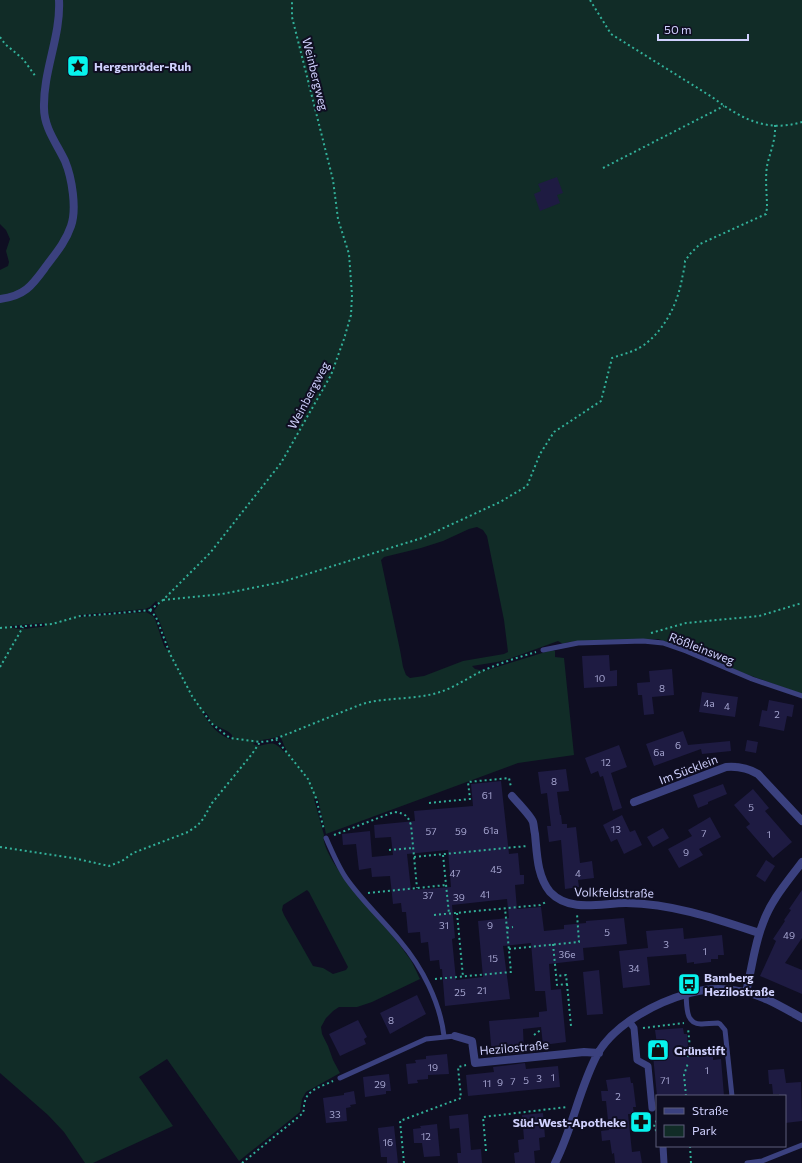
<svg xmlns="http://www.w3.org/2000/svg" width="802" height="1163" font-family="Commissioner,sans-serif">
	<style>
		.green { fill: #112c27; fill-rule: evenodd }
		.building { fill: #1e1b42; fill-rule: evenodd }
		.lines { fill: none; stroke-linecap: round; stroke-linejoin: round }
		.path { stroke: #32b099; stroke-width: 2; stroke-dasharray: 2 3; stroke-linecap: butt }
		.service { stroke: #3b417f; stroke-width: 5 }
		.pedestrian { stroke: #3b417f; stroke-width: 7 }
		.minor { stroke: #3b417f; stroke-width: 8 }
		.labels { text-anchor: middle; dominant-baseline: central; stroke-width: 4; stroke-linejoin: round; paint-order: stroke }
		.number-label { font-size: 10px; fill: #a4a4cf }
		.poi-label { font-size: 12px; font-weight: bold; fill: #d0d1fe; stroke: #0f0e22; text-anchor: start }
		.street-label { font-size: 12px; fill: #d0d1fe; stroke: #0f0e22 }
	</style>
	<rect width="100%" height="100%" fill="#0f0e22"/>
	<path class="green" d="M0,0H802V694L743,673L694,651L658,639L568,642L563,644L558,641L503,661L472,666L475,669L484,671L552,650L555,651V657L564,658L574,755L518,763L326,834L318,799H314L324,835C321,843 335,866 341,873C362,901 387,926 407,955C413,962 416,971 420,979L372,1002L357,1007H339L333,1011L326,1018L321,1027L322,1034L328,1046L333,1060L340,1073L306,1092L302,1099L300,1112L239,1161L167,1059L139,1077L173,1126L93,1163H85L64,1132L48,1115L0,1073V270L8,266L9,262L6,251L10,239L6,230L0,224ZM477,527L483,530L487,536L504,620L508,652L504,654L463,661L424,676L410,678L406,675L403,667L400,650L381,560L384,557L421,548L443,541L469,529ZM156,601L159,604L154,611L159,620L170,650L166,649L164,646L155,619L153,616L146,612L81,617L79,615L145,609L150,607ZM44,623L45,626L43,627C34,627 17,632 9,626ZM205,712L208,715L211,723L229,732L232,735V740C218,735 211,726 203,714ZM279,736C283,739 283,745 286,749L285,753C275,742 274,742 259,746L253,744C260,738 271,740 279,736ZM307,890L309,892L347,965L348,967L346,970L333,974L323,968L313,966L284,915L282,910L283,905Z"/>
	<path class="building" d="M557,177L563,193L557,195L560,203L540,211L534,194L541,191L538,184Z
		M609,655L610,671L617,670V686L584,688L582,656Z
		M672,669L674,695L652,697L654,714L644,715L642,695H638L637,683L650,682L649,671Z
		M702,692L738,697L735,717L699,712Z
		M769,700L794,705L792,717L787,716L784,731L759,726L762,710L767,711Z
		M683,731L688,745L730,741L731,751L702,754L701,749L654,766L646,744Z
		M747,740L758,742L756,753L745,751Z
		M619,745L627,767L611,773L622,808L613,811L603,776L600,777L598,771L591,774L585,758Z
		M566,769L569,791L557,792L560,815H561L562,824H567V828L576,827L580,863L592,861L594,878L578,880L579,887L565,889L561,840L549,842L547,826H551L547,793L541,794L538,772Z
		M501,781L509,854L518,853L520,875H524V884L515,885L517,909L541,907L544,931L564,929V925L586,923V921L624,918L627,944L583,948L584,960L549,964L551,990L561,989L566,1042L543,1045L541,1027L523,1029L524,1053L492,1056L489,1021L539,1017V1012L547,1011L545,991H535L531,943L503,946L510,999L445,1006L442,969H440L439,960L430,961L428,942L421,943L420,932L408,933L406,912H402L401,903L393,904L390,876L372,877L371,868L359,870L356,844L343,845L342,834L370,831L372,857L393,855L391,837L375,838L374,825L415,821L414,811L473,806L471,784ZM448,850L451,887L411,890L407,854ZM507,899L509,918L478,921L483,977L456,980L452,939L455,938L452,905Z
		M723,784L727,794L708,802V804L698,808L693,795Z
		M753,789L769,808L765,811L792,842L773,858L746,827L750,824L734,805Z
		M622,815L630,832L635,830L642,845L624,854L617,839L611,842L603,825Z
		M710,817L721,837L699,849L703,855L679,868L668,849L692,836L688,830Z
		M663,828L669,838L653,847L647,837Z
		M766,860L775,866L765,882L756,876Z
		M802,890V938L785,963L802,970V994L760,976L776,941L773,939L785,921L784,920L791,910L789,909Z
		M683,928L684,939L722,935L724,955H718V959H711V962L694,964V962L687,963L686,954L647,957L650,985L623,988L619,951L648,948L646,931Z
		M599,970L603,1014L587,1015L583,972Z
		M417,995L426,1014L390,1034L380,1013Z
		M358,1020L367,1037L364,1039L366,1044L340,1056L329,1034Z
		M683,1028L684,1034H687L689,1057L713,1054V1060L721,1059L724,1096H657L652,1045L657,1044L655,1030Z
		M447,1054L449,1074L428,1075V1079L417,1080L418,1083L408,1084L406,1064L416,1063L415,1060L426,1059V1056Z
		M525,1063L526,1069L558,1066L560,1087L468,1096L466,1075L494,1072L493,1067Z
		M784,1069L786,1083L801,1082L802,1121L785,1123V1096H779V1094H773L772,1084H769L768,1070Z
		M389,1074L391,1091H386V1094L365,1097L363,1077Z
		M630,1077L631,1083H633L636,1107H633L634,1114H628L632,1152L640,1151L642,1163H615L614,1153L612,1154L610,1140L602,1141L601,1131L609,1130L606,1101H602L601,1091H608L606,1080Z
		M354,1091L356,1104L350,1105L351,1107L346,1108L347,1121L326,1123L323,1098L344,1095V1093Z
		M543,1113L545,1137L539,1138L540,1150L534,1151L535,1163H515L514,1153L519,1152L518,1140L524,1139L522,1115Z
		M468,1114L471,1150L481,1149L482,1163H458L457,1153H461L459,1128L450,1129L449,1116Z
		M437,1124L440,1156L424,1157L422,1143H414L413,1129L421,1128L420,1126Z
		M394,1126L398,1163H387V1157H381L378,1128Z"/>
	<g class="lines">
		<path class="path" d="M590,0L611,34L712,97C740,118 766,133 802,122
			M0,37L5,44L23,59L36,77
			M603,168L724,106
			M163,600L222,594L282,582L422,538L500,502L527,486L540,454L554,432L601,401L612,358C623,354 634,352 644,345C665,329 677,305 682,279C683,273 685,267 685,261L690,254L700,244L766,214L767,208C767,194 765,180 767,166C770,152 776,140 775,125
			M150,610L163,600L210,553L281,463L331,375L344,339L351,315L352,295L349,254L338,219L333,180L292,17V0
			M150,610L156,617L170,654L192,696L211,723L226,735L230,738L260,742L270,741L362,704C386,697 412,700 437,693C451,689 463,681 476,674C494,665 516,658 536,652
			M0,628L52,624L80,616L109,614L150,610
			M651,633L686,623L759,616L802,603
			M0,667L23,627
			M276,739L308,779L316,798L324,830
			M429,803L470,799L468,782L509,778L511,787
			M334,835L394,812C405,813 408,816 411,825L417,888
			M0,847L73,858L109,866L122,861L133,853L188,832L198,825L203,819L212,803L252,754L260,742
			M389,850L413,848
			M443,855L449,914
			M414,857L527,846
			M368,893L446,885
			M457,913L463,977
			M434,915L540,905L546,902
			M507,928L513,927
			M553,944L557,985L567,984L566,975L557,976
			M509,949L579,942L577,914
			M435,979L511,972L505,908
			M567,984L571,1026
			M643,1028L684,1023
			M534,1035L542,1029
			M688,1057L690,1048L688,1028
			M686,1096L684,1075L688,1063
			M657,1121L655,1122L654,1127L657,1132
			M690,1146L691,1163
			M486,1151L483,1117L567,1107
			M242,1163L302,1114C305,1110 303,1106 305,1101C308,1089 323,1086 333,1081
			M404,1163L400,1121L461,1098L458,1067L466,1065"/>
		<path class="service" d="M543,650L578,643L643,641L663,643L686,651L752,679L802,696
			M326,838C332,852 338,866 346,878C362,901 383,920 400,941C422,967 440,1002 444,1036
			M686,994C687,1006 685,1025 702,1024C707,1024 712,1023 718,1023L720,1024L725,1030L732,1096
			M340,1078L426,1039L455,1036
			M747,1163L762,1161L802,1145"/>
		<path class="pedestrian" d="M629,1021L634,1028L637,1060L648,1066L652,1108
			M663,1146L664,1163"/>
		<path class="minor" d="M0,299C26,296 33,284 47,265C56,253 66,241 71,226C77,209 72,178 65,161C57,144 44,128 44,108C43,71 61,36 59,0
			M512,796C517,802 531,816 533,822C534,826 534,830 535,834C537,854 537,876 550,892C570,913 601,903 626,903C674,904 714,918 759,933
			M634,802L726,767C739,766 748,768 758,774L802,821
			M746,992C752,969 754,945 763,923C771,900 788,881 802,862
			M455,1036L472,1041L475,1063L584,1052L599,1053
			M555,1163C573,1128 579,1088 598,1053C616,1023 657,1002 690,993C707,988 727,988 744,992C763,995 785,1009 802,1018"/>
	</g>
	<defs>
		<g id="sight-square" transform="scale(1.15)"><rect x="-9" y="-9" width="18" height="18" rx="4" fill="#07f3ed" stroke="#0f0e22"/><path d="M0-6L1.8-2.2L6-1.7L2.9 1.2L3.7 5.4L0 3.3L-3.7 5.4L-2.9 1.2L-6-1.7L-1.8-2.2Z" fill="#111"/></g>
		<g id="bus-square" transform="scale(1.15)"><rect x="-9" y="-9" width="18" height="18" rx="4" fill="#07f3ed" stroke="#0f0e22"/><path d="M-5-6H5V4H4V6H2V4H-2V6H-4V4H-5ZM-3.5-4V0h7V-4ZM-3.5 1.2v1.5H-2V1.2ZM2 1.2v1.5H3.5V1.2Z" fill="#111"/></g>
		<g id="shop-square" transform="scale(1.15)"><rect x="-9" y="-9" width="18" height="18" rx="4" fill="#07f3ed" stroke="#0f0e22"/><path d="M-5-2.5h2.3a2.7 3.5 0 0 1 5.4 0H5L5.5 6h-11ZM-1.5-2.5h3a1.5 2.3 0 0 0-3 0Z" fill="#111"/></g>
		<g id="pharmacy-square" transform="scale(1.15)"><rect x="-9" y="-9" width="18" height="18" rx="4" fill="#07f3ed" stroke="#0f0e22"/><path d="M-2-6h4v4h4v4h-4v4h-4v-4h-4v-4h4Z" fill="#111"/></g>
	</defs>
	<g fill-rule="evenodd">
		<use href="#sight-square" x="78" y="66"/>
		<use href="#bus-square" x="689" y="984"/>
		<use href="#shop-square" x="658" y="1050"/>
		<use href="#pharmacy-square" x="641" y="1122"/>
	</g>
	<g class="labels">
		<g class="number-label">
			<text x="600" y="678">10</text>
			<text x="662" y="688">8</text>
			<text x="709" y="703">4a</text>
			<text x="727" y="706">4</text>
			<text x="777" y="714">2</text>
			<text x="678" y="745">6</text>
			<text x="659" y="752">6a</text>
			<text x="606" y="762">12</text>
			<text x="554" y="781">8</text>
			<text x="487" y="795">61</text>
			<text x="751" y="807">5</text>
			<text x="616" y="829">13</text>
			<text x="491" y="830">61a</text>
			<text x="431" y="831">57</text>
			<text x="461" y="831">59</text>
			<text x="704" y="833">7</text>
			<text x="769" y="834">1</text>
			<text x="686" y="852">9</text>
			<text x="496" y="869">45</text>
			<text x="455" y="873">47</text>
			<text x="578" y="873">4</text>
			<text x="485" y="894">41</text>
			<text x="428" y="895">37</text>
			<text x="459" y="897">39</text>
			<text x="444" y="925">31</text>
			<text x="490" y="925">9</text>
			<text x="607" y="932">5</text>
			<text x="789" y="935">49</text>
			<text x="666" y="944">3</text>
			<text x="705" y="951">1</text>
			<text x="567" y="954">36e</text>
			<text x="493" y="958">15</text>
			<text x="634" y="968">34</text>
			<text x="482" y="990">21</text>
			<text x="460" y="992">25</text>
			<text x="391" y="1020">8</text>
			<text x="433" y="1067">19</text>
			<text x="707" y="1070">1</text>
			<text x="553" y="1077">1</text>
			<text x="539" y="1078">3</text>
			<text x="526" y="1080">5</text>
			<text x="665" y="1080">71</text>
			<text x="513" y="1081">7</text>
			<text x="500" y="1082">9</text>
			<text x="487" y="1083">11</text>
			<text x="380" y="1084">29</text>
			<text x="618" y="1096">2</text>
			<text x="335" y="1114">33</text>
			<text x="426" y="1136">12</text>
			<text x="388" y="1142">16</text>
		</g>
		<g class="poi-label">
			<text x="94" y="66">Hergenröder-Ruh</text>
			<text x="704" y="977">Bamberg<tspan x="704" dy="14">Hezilostraße</tspan></text>
			<text x="674" y="1050">Grünstift</text>
			<text x="626" y="1122" text-anchor="end">Süd-West-Apotheke</text>
		</g>
		<g class="street-label">
			<text transform="translate(316 74) rotate(76)">Weinbergweg</text>
			<text transform="translate(308 395) rotate(-62)">Weinbergweg</text>
			<text transform="translate(702 648) rotate(21)">Rößleinsweg</text>
			<text transform="translate(688 769) rotate(-21)">Im Sücklein</text>
			<text transform="translate(614 892) rotate(1)">Volkfeldstraße</text>
			<text transform="translate(514 1047) rotate(-5)">Hezilostraße</text>
		</g>
	</g>
	<rect x="656" y="1095" width="130" height="52" fill="#0f0e22" stroke="#5c5c7a"/>
	<rect x="664" y="1108" width="20" height="6" fill="#3b417f" stroke="#5c5c7a"/>
	<text x="692" y="1115" font-size="12" fill="#d0d1fe">Straße</text>
	<rect x="664" y="1125" width="20" height="12" fill="#112c27" stroke="#5c5c7a"/>
	<text x="692" y="1135" font-size="12" fill="#d0d1fe">Park</text>
	<path d="M658 34v6h90v-6" fill="none" stroke="#d0d1fe" stroke-width="2"/>
	<text x="664" y="34" font-size="12" fill="#d0d1fe" stroke="#0f0e22" stroke-width="3" paint-order="stroke">50 m</text>
</svg>
